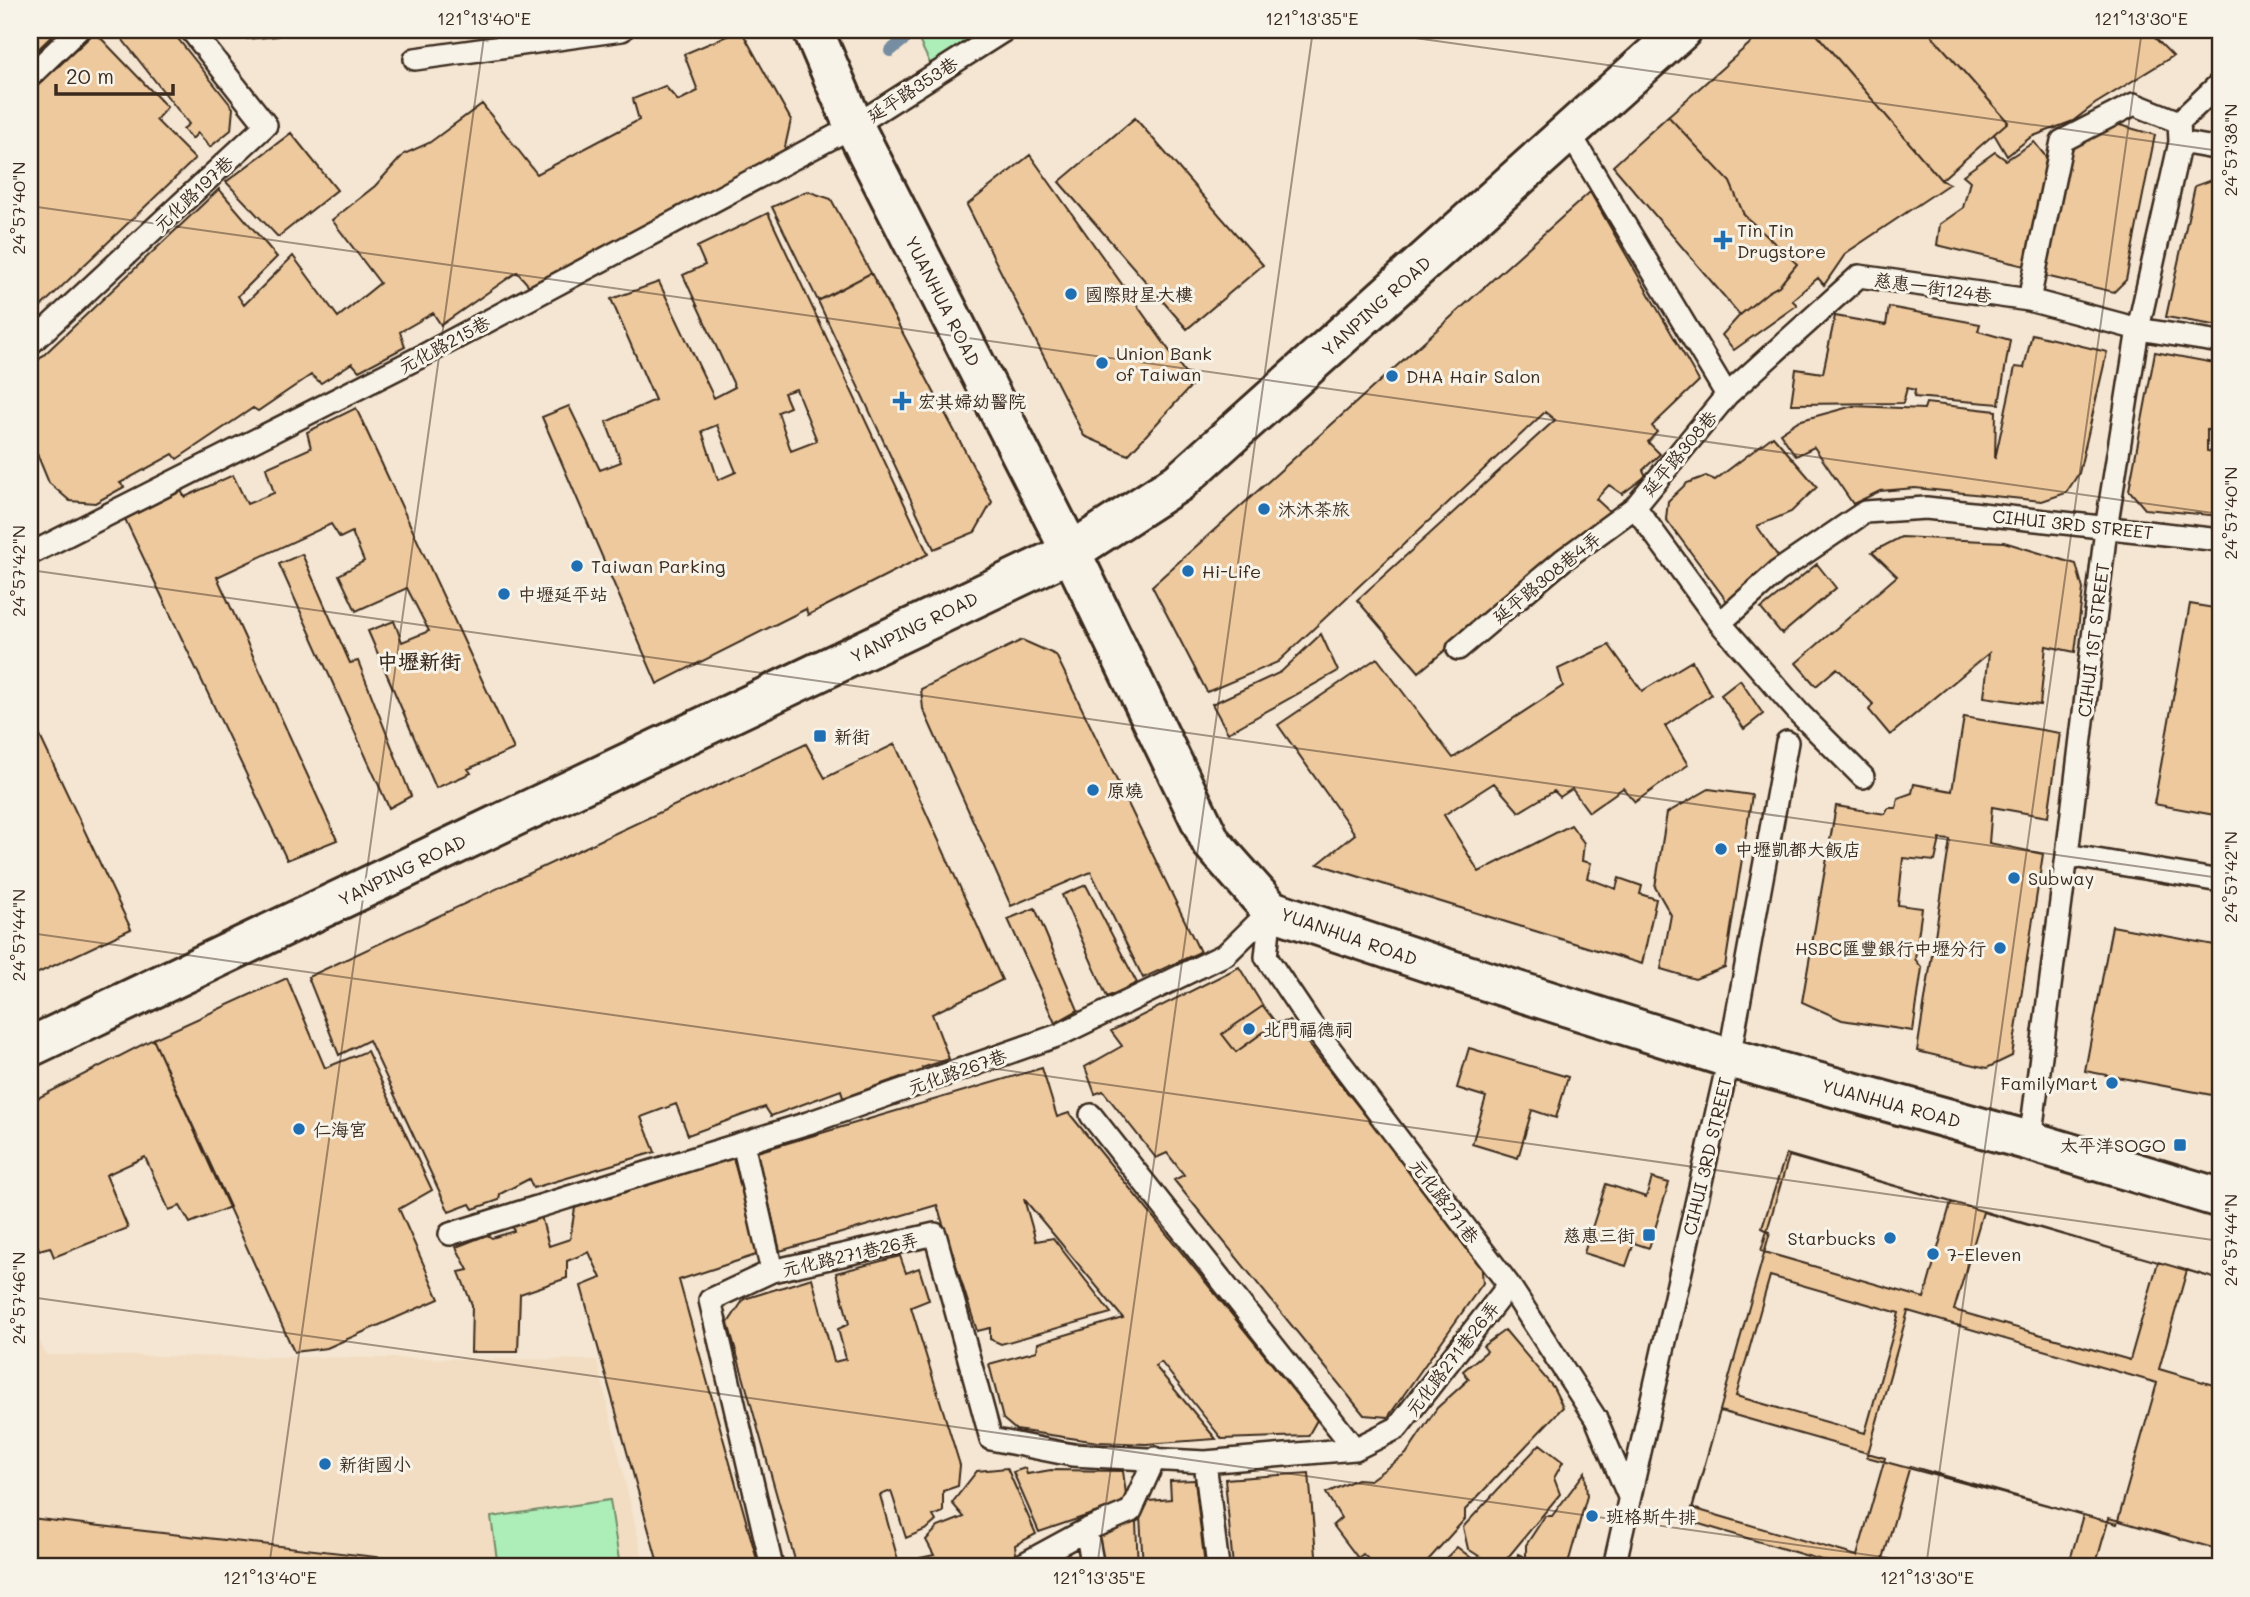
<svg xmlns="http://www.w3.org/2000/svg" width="2250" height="1597" font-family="Mali,'LXGW WenKai TC',sans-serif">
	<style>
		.built { fill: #f2ddc2 }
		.green { fill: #adeeb8; stroke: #748c6b; stroke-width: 2 }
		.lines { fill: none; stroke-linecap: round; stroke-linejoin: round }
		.stream { stroke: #768da2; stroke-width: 12 }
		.building { fill: #edc99d; stroke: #3b2a1e; stroke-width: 2; fill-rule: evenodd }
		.lane-casing { stroke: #3b2a1e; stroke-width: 26 }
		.street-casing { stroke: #3b2a1e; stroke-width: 44 }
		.secondary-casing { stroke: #3b2a1e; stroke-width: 44 }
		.lane { stroke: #f7f3e8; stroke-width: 21 }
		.street { stroke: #f7f3e8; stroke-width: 38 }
		.secondary { stroke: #f7f3e8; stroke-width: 38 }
		.ticks { fill: none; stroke: #3b2a1e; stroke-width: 2; stroke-opacity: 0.45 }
		.poi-dot { fill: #1f6fb2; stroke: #f7f3e8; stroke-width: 2.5 }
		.labels { text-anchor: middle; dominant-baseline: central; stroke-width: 6; stroke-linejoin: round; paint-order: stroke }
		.street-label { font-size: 18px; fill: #3b2a1e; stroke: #f7f3e8 }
		.poi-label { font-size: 18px; fill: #3b2a1e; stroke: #f7f3e8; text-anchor: start }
		.quarter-label { font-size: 21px; font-weight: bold; fill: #3b2a1e; stroke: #f7f3e8 }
		.neatline { fill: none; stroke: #3b2a1e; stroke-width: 2.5 }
		.ticks-label { font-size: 18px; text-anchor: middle; fill: #3b2a1e }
	</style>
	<rect width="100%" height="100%" fill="#f4e6d2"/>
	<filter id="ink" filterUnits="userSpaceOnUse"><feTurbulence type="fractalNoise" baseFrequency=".0143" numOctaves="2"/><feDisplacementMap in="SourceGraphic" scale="14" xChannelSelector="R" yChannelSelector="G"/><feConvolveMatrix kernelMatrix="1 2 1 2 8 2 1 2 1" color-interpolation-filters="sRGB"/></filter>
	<g filter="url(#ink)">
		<path class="built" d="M30,1319L46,1355L597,1360L645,1567H30Z"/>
		<path class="green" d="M914,30H1007L938,80Z
			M610,1500L620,1567H498L491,1517Z"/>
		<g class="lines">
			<path class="stream" d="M890,51L916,30"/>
		</g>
		<path class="building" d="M30,30H58L30,57Z
			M115,30H171L233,108L231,130L210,147L198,133L192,139L183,129L189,124Z
			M245,30H286L277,36L247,39Z
			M741,30L791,120L783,156L530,287L517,272L441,325L433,313L400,332L405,347L359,371L352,363L321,383L311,375L258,411L253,408L177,459L173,454L120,483L124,487L95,503L70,501L49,483L30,437V368L219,189L277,257L238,296L244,305L293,256L338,317L380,283L332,220L375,186L404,154L429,143L482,104L537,174L639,120L633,99L665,86L678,101L698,91L684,54Z
			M1765,30H1813L1941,180L1949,184L1846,253L1824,285L1818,278L1792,300L1797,305L1734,350L1722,335L1740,315L1768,292L1779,286L1797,264L1744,215L1730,182L1668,116Z
			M1813,30H1927L2008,122L1941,180Z
			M1927,30H2147L2173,56L2095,104L2073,121L2031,137L2007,156L1994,134L2008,122Z
			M2210,30H2220V39Z
			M95,32L167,107L156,120L195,159L30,317V93Z
			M1668,116L1730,182L1744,215L1797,264L1779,286L1768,292L1740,315L1613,166Z
			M1135,118L1263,265L1187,329L1059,182Z
			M2109,122L2155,135L2126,280L2114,292L2045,276L2071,143Z
			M291,133L337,190L278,237L226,182Z
			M2034,142L2051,163L2029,267L1937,245L1940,224L1963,208L1970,181L1963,175L1995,152L2006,160Z
			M1030,155L1193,384L1128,455L1084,436L967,205Z
			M2220,177V326L2166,317L2195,186Z
			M807,191L831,199L871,273L818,301L772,207Z
			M1590,192L1699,381L1652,426L1657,432L1648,442L1660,454L1643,470L1646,476L1622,494L1609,485L1596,499L1610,512L1419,672L1357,600L1555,420L1545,412L1278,662L1207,692L1152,586Z
			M768,213L928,554L808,615L806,609L657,684L542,417L569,406L600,470L621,462L606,422L655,400L611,299L659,282L714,398L735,387L683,275L705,265L697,247ZM796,389L817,441L791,451L778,412L790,407L784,393ZM717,425L736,472L718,480L702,431Z
			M871,273L992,502L975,532L934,549L818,301Z
			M1889,307L1980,324L1978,331L2010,340L1999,404L1914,397L1915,390L1907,388L1903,403L1791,404L1796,369L1823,373L1835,316L1886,325Z
			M2032,334L2107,352L2079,473L2066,493L2042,501L1915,488L1880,491L1853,504L1814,447L1796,456L1780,433L1798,421L1853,406L1924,409L1926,403L1996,411L1995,459L2015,367L2024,368Z
			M2155,352L2220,364V432L2207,430V451L2220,453V516L2145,509L2129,490Z
			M356,408L514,749L468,769L471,773L436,788L368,631L394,621L402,642L429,631L407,588L356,611L339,575L364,561L352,532L340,538L331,524L217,577L337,840L287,860L125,519L181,491L185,497L233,475L247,504L274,493L266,468L311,448L307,432Z
			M1773,436L1817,487L1791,512L1757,526L1779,558L1729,604L1666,519L1668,501L1687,483L1706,476L1715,480Z
			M1901,537L2004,542L2076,564L2083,589L2075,652L2046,646L2040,705L1984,697L1989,653L1890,735L1869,710L1873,704L1837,668L1816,686L1796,663L1897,576L1872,552Z
			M302,554L350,663L358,661L411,796L389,808L279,564Z
			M1817,564L1836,588L1782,634L1761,609Z
			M2190,604L2220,609V816L2154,804Z
			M1321,634L1338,671L1228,733L1212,704L1281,672Z
			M1022,640L1056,655L1200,952L1143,978L1091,872L1011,906L923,709L921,689Z
			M1609,645L1642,691L1692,661L1711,695L1665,726L1688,765L1635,802L1623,788L1589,812L1572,789L1560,797L1554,791L1519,812L1494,783L1444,815L1479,872L1571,825L1584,843L1582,861L1591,863L1587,878L1616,889L1619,878L1642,886L1640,894L1656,899L1642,964L1318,864L1355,834L1278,725L1377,658L1453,758L1563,686L1558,669Z
			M1740,680L1763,714L1744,729L1721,695Z
			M30,715L131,929L30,977Z
			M1964,717L2060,733L2048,817L1992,807L1989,843L2043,854L2012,1056L1987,1068L1917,1051L1950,840L1940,839L1935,861L1903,858L1898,905L1922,908L1915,959L1922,968L1913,1031L1842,1020L1802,1002L1836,806L1885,814L1888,808H1896L1898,798L1912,793L1914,784L1952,791Z
			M806,744L825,778L895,744L1002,980L932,1014L949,1059L922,1068L924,1075L905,1082L901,1077L843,1098L841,1090L771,1116L765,1107L688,1135L676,1104L641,1117L655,1152L533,1188L529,1179L500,1194L499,1200L473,1209L470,1204L449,1212L369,1040L339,1055L308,977Z
			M1709,789L1752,795L1725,967L1695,979L1661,969L1671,915L1655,887L1667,813Z
			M1086,885L1137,983L1107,997L1062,895Z
			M1035,908L1078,1010L1055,1023L1008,919Z
			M2112,926L2220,946V1049L2212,1095L2085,1071Z
			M1239,967L1263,1006L1222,1034L1236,1052L1276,1023L1290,1021L1481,1260L1483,1283L1388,1417L1364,1415L1174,1180L1184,1175L1167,1153L1156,1158L1103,1091L1095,1094L1085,1067L1122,1046L1111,1031Z
			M287,978L325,1068L367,1051L432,1190L399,1209L439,1299L327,1348L294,1352L153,1039Z
			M1263,1006L1276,1023L1236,1052L1222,1034Z
			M153,1039L230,1207L190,1223L180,1206L169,1210L145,1157L106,1175L128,1228L54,1257L50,1247L39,1250L30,1224V1102Z
			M1469,1048L1568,1077L1556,1118L1532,1110L1518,1158L1472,1144L1486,1097L1457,1088Z
			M2220,1049V1096L2212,1095Z
			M1042,1068L1057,1117L1069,1113L1317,1420L1308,1436L1222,1439L1161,1362L1155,1366L1216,1439L1146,1444L1098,1442L1016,1430L1003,1419L989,1364L1037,1351L1038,1343L1123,1318L1024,1199L1036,1241L1053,1238L1111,1313L1001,1344L990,1339V1328L977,1331L937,1205L780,1251L757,1152Z
			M1786,1154L2220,1280V1567H1845L1689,1521L1770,1232L1762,1228ZM1908,1311L2157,1383L2117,1524L1867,1457Z
			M1789,1156L1951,1202L1924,1298L1761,1251Z
			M733,1158L759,1254L679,1280L759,1567H659L581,1286L601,1278L589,1252L567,1261V1278L520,1294L518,1352H471L472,1305L459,1272L468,1270L456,1247L487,1235L492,1238L514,1231L511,1225L541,1216L549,1246L570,1239L575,1208Z
			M1652,1178L1669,1183L1649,1248L1634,1243L1626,1266L1584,1253L1606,1184L1646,1197Z
			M1983,1212L2158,1262L2130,1360L1954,1310Z
			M900,1256L906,1273L919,1268L929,1300L911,1307L960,1465L958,1486L943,1491V1512L933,1516L936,1521L927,1529L906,1538L891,1491L880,1495L900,1567H797L728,1323L744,1299L812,1278L834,1362L846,1359L838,1329L849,1324L836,1273Z
			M2187,1270L2220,1280V1387L2159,1369Z
			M1770,1276L1899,1313L1865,1433L1736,1396Z
			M1505,1330L1553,1387L1563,1407L1465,1510V1519L1422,1567H1376L1363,1554L1358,1558L1333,1525L1341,1518L1326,1493L1357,1479L1370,1480L1406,1454L1437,1408L1469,1379L1463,1371L1487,1351L1483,1346Z
			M1720,1411L1885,1458L1857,1556L1692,1508Z
			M1540,1444L1563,1462L1554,1478L1560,1494L1500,1567H1496L1468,1549L1463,1527Z
			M1910,1466L2083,1515L2068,1567L1881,1566Z
			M1007,1468L1036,1534L1015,1545L1016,1554L996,1565L991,1556L971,1567H921L920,1558L934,1555L926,1540L938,1527L964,1517L952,1503L977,1471Z
			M1025,1468L1027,1474L1051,1470L1123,1471L1127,1502L1039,1532L1013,1472Z
			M1585,1472L1587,1496L1567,1567H1515L1518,1554L1526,1558V1545L1545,1516H1552Z
			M1309,1473L1317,1567H1233L1225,1479Z
			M1195,1480L1205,1567H1143L1140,1516L1149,1501L1171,1499L1170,1481Z
			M30,1518L438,1564L437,1567H30Z
			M2109,1518L2220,1550V1567H2095Z
			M1136,1522L1138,1567H1101L1096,1535Z
			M1457,1547L1483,1567H1437Z
			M1085,1555L1087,1567H1029L1047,1561Z"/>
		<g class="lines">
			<g class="lane-casing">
				<path id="lane" d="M415,59L622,30
					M30,76L78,30
					M2180,142L2220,149
					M2029,300L2062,141L2134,104L2179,122
					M30,344L266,125L191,30
					M1727,395L1859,276L2029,300L2138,329L2220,342
					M1635,507L1720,623L1799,713L1863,777
					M30,554L426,354L854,126L1005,30
					M1720,623L1777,572L1865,512L1926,508L2220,540
					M1458,649L1563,560L1635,507L1727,395L1569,132
					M2067,855L2220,881
					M1271,910L1266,957L1309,1021L1509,1285L1596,1419L1629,1497
					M1091,1115L1355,1449
					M2030,1141L2067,855L2106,529L2138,329L2180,142L2179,122L2220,83
					M450,1234L743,1143
					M772,1271L743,1143L808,1123L1059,1035L1226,954L1271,910
					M1205,1462L1218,1567
					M1086,1530L1093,1567
					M772,1567L710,1300L772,1271L935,1234L991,1439L1072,1455L1205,1462L1355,1449L1397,1428L1509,1285
					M1018,1567L1086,1530L1131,1511L1155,1458
					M1614,1567L1729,1058L1787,742"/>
			</g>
			<g class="street-casing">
				<path id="street" d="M813,30L854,126L1071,552L1211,842L1271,910L1442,967L1729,1058L2030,1141L2220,1198"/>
			</g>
			<g class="secondary-casing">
				<path id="secondary" d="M30,1047L1071,552L1179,482L1682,30"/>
			</g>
			<use href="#lane" class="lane"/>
			<use href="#street" class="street"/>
			<use href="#secondary" class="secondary"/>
		</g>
	</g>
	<path class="ticks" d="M1358,30L2220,151M30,206L2220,514M30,570L2220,878M30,933L2220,1241M30,1297L1954,1567M269,1567L485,30M1097,1567L1313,30M1926,1567L2142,30"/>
	<g class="poi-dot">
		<path d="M1719.5 229.5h7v7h7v7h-7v7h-7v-7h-7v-7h7z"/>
		<circle cx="1071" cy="294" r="7"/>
		<circle cx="1102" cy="363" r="7"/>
		<circle cx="1392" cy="376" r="7"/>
		<path d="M898.5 390.5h7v7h7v7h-7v7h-7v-7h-7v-7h7z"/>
		<circle cx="1264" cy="509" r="7"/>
		<circle cx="577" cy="566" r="7"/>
		<circle cx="1188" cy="571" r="7"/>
		<circle cx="504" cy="594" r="7"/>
		<rect x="813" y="729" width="14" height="14" rx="3.5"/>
		<circle cx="1093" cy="790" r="7"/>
		<circle cx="1721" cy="849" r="7"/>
		<circle cx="2014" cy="878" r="7"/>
		<circle cx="2000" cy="948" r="7"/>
		<circle cx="1249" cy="1029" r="7"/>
		<circle cx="2112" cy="1083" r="7"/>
		<circle cx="299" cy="1129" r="7"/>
		<rect x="2173" y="1138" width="14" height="14" rx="3.5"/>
		<rect x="1642" y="1228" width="14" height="14" rx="3.5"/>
		<circle cx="1890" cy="1238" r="7"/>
		<circle cx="1933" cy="1254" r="7"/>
		<circle cx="325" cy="1464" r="7"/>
		<circle cx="1592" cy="1516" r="7"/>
	</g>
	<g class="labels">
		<g class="street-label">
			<text transform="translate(912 89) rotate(-33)">延平路353巷</text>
			<text transform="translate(193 193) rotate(-43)">元化路197巷</text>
			<text transform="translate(1933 287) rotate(8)">慈惠一街124巷</text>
			<text transform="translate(943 301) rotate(63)">YUANHUA ROAD</text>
			<text transform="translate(1376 306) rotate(-42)">YANPING ROAD</text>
			<text transform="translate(444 344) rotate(-28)">元化路215巷</text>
			<text transform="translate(1679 453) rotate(-50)">延平路308巷</text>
			<text transform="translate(2073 524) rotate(6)">CIHUI 3RD STREET</text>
			<text transform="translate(1546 577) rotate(-39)">延平路308巷4弄</text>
			<text transform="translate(914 627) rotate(-26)">YANPING ROAD</text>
			<text transform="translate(2093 640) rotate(-83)">CIHUI 1ST STREET</text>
			<text transform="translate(402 870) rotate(-26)">YANPING ROAD</text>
			<text transform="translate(1349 936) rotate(19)">YUANHUA ROAD</text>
			<text transform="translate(957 1071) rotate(-19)">元化路267巷</text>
			<text transform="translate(1891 1103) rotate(15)">YUANHUA ROAD</text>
			<text transform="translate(1707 1156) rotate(-77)">CIHUI 3RD STREET</text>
			<text transform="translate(1445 1201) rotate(53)">元化路271巷</text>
			<text transform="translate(850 1254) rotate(-13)">元化路271巷26弄</text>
			<text transform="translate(1452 1358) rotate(-52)">元化路271巷26弄</text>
		</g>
		<g class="poi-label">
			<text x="1737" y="230">Tin Tin<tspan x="1737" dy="21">Drugstore</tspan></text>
			<text x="1085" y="294">國際財星大樓</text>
			<text x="1116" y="353">Union Bank<tspan x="1116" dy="21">of Taiwan</tspan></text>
			<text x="1406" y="376">DHA Hair Salon</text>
			<text x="918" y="401">宏其婦幼醫院</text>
			<text x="1278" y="509">沐沐茶旅</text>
			<text x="591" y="566">Taiwan Parking</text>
			<text x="1202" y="571">Hi-Life</text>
			<text x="518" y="594">中壢延平站</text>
			<text x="834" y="736">新街</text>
			<text x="1107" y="790">原燒</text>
			<text x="1735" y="849">中壢凱都大飯店</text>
			<text x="2028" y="878">Subway</text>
			<text x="1986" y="948" text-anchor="end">HSBC匯豐銀行中壢分行</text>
			<text x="1263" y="1029">北門福德祠</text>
			<text x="2098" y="1083" text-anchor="end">FamilyMart</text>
			<text x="313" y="1129">仁海宮</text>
			<text x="2166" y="1145" text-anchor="end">太平洋SOGO</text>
			<text x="1635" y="1235" text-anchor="end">慈惠三街</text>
			<text x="1876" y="1238" text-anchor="end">Starbucks</text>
			<text x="1947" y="1254">7-Eleven</text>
			<text x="339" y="1464">新街國小</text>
			<text x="1606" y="1516">班格斯牛排</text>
		</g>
		<g class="quarter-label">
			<text x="419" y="660">中壢新街</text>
		</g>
	</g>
	<rect width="2250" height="1597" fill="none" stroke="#f7f3e8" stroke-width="77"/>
	<path d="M56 84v10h117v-10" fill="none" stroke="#3b2a1e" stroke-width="3.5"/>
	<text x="66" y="84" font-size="21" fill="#3b2a1e" stroke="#f7f3e8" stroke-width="5" paint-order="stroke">20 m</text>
	<rect x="38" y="38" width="2174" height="1520" class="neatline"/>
	<g class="ticks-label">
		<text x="484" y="25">121°13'40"E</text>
		<text x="1312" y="25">121°13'35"E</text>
		<text x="2141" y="25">121°13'30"E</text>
		<text transform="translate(2231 150) rotate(-90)" y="6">24°57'38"N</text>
		<text transform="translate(19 208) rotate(-90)" y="6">24°57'40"N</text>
		<text transform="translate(2231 513) rotate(-90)" y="6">24°57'40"N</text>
		<text transform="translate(19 571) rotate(-90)" y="6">24°57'42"N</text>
		<text transform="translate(2231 877) rotate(-90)" y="6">24°57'42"N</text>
		<text transform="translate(19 935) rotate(-90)" y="6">24°57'44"N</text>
		<text transform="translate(2231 1240) rotate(-90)" y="6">24°57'44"N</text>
		<text transform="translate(19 1298) rotate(-90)" y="6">24°57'46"N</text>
		<text x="270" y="1584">121°13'40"E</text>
		<text x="1099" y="1584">121°13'35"E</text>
		<text x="1927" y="1584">121°13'30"E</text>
	</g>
</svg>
